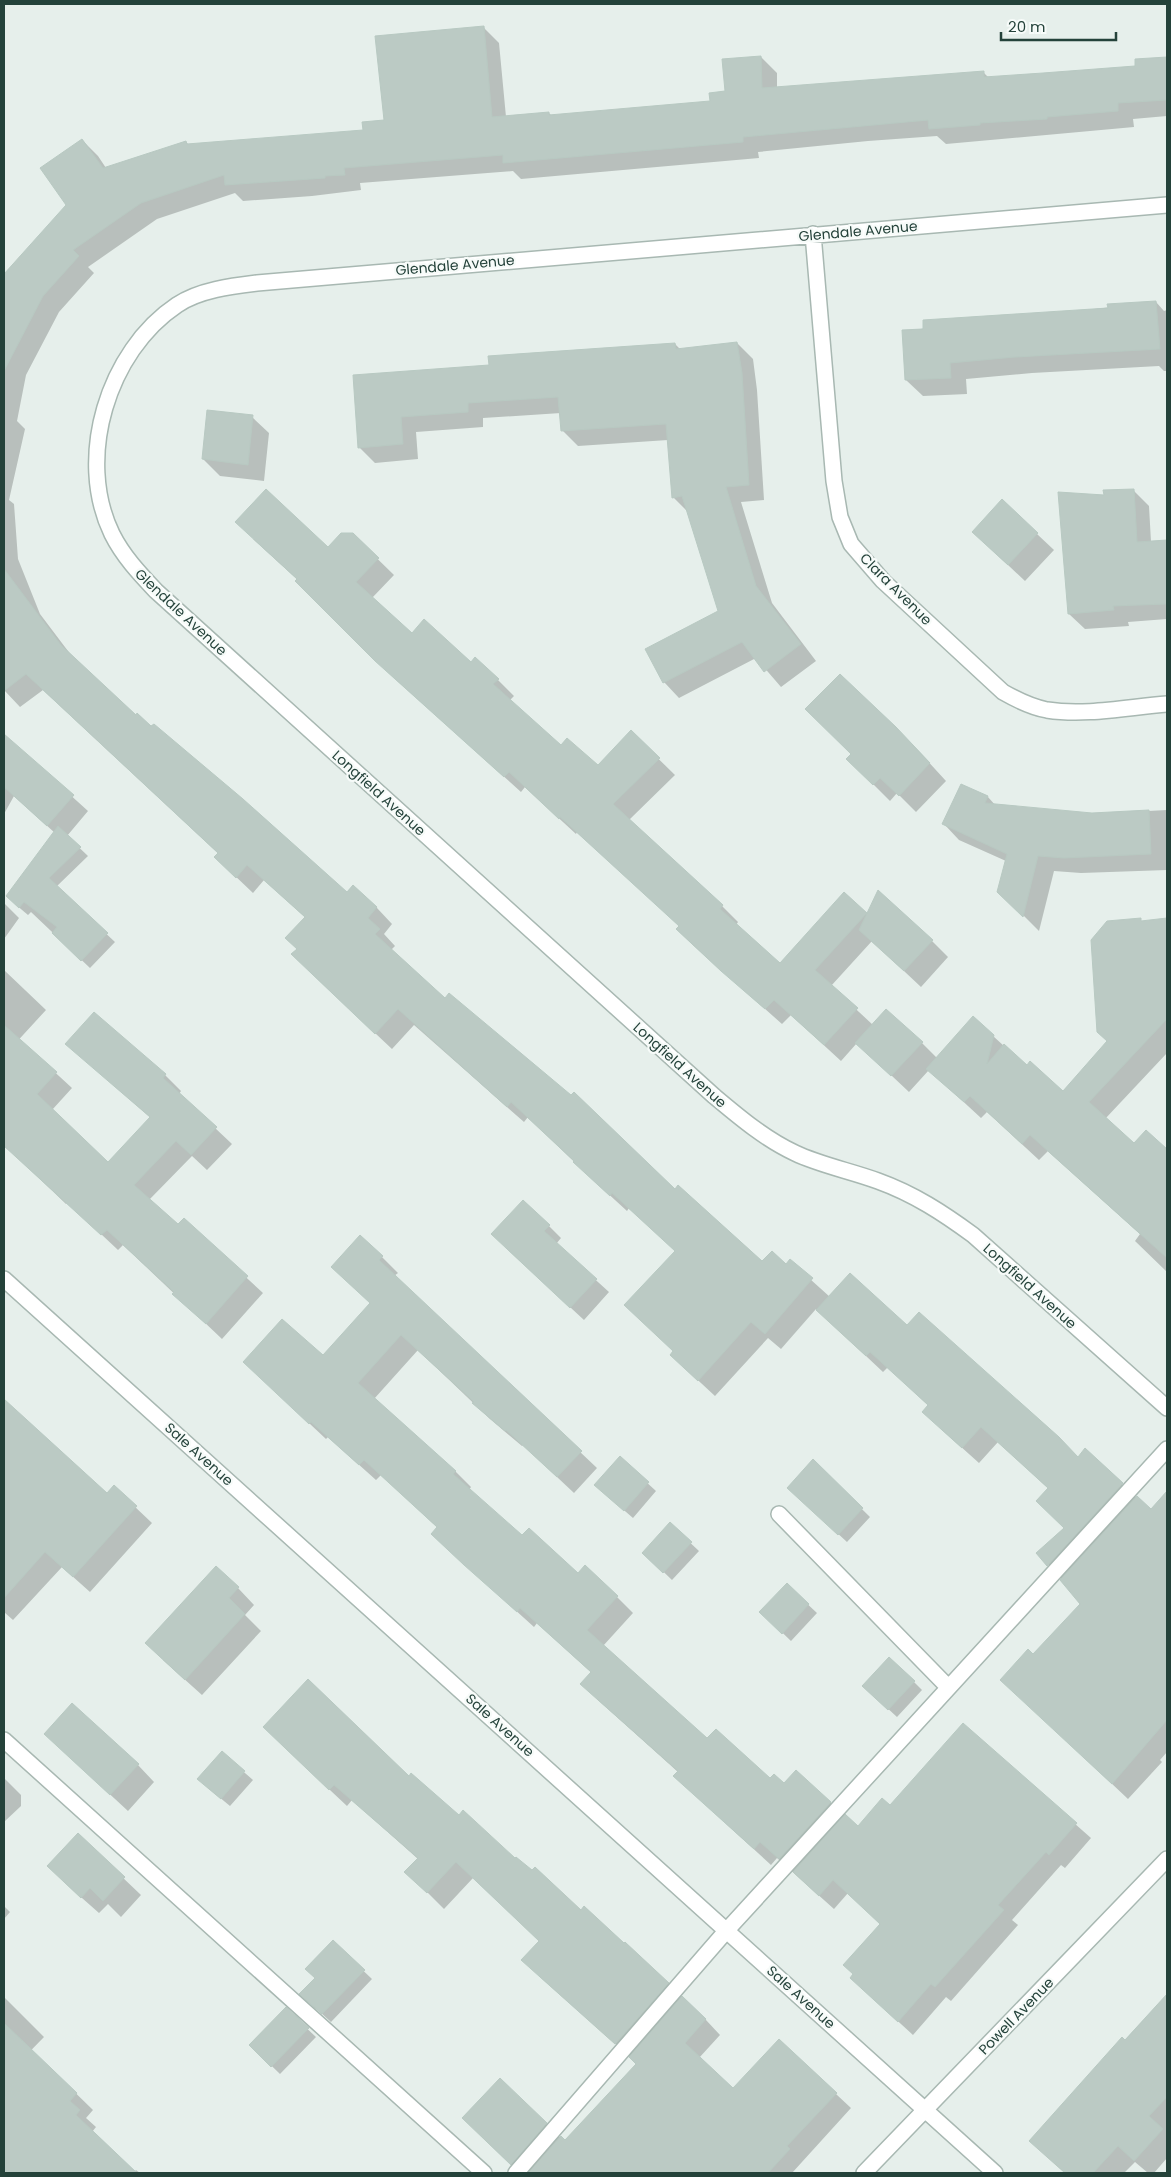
<svg xmlns="http://www.w3.org/2000/svg" width="1171" height="2177" font-family="Poppins,sans-serif">
	<style>
		.shadow { fill: #0003 }
		.building { fill: #bbcac4; stroke: #b8c9c2 }
		.lines { fill: none; stroke-linecap: round; stroke-linejoin: round }
		.minor-casing { stroke: #a8b8b2; stroke-width: 18 }
		.minor { stroke: #fff; stroke-width: 15 }
		.labels { text-anchor: middle; dominant-baseline: central; stroke-width: 4.5; stroke-linejoin: round; paint-order: stroke }
		.street-label { font-size: 14px; fill: #24423a; stroke: #f7fbf9 }
	</style>
	<rect width="100%" height="100%" fill="#e6efeb"/>
	<path class="shadow" d="M483,27L499,43L506,117L549,113L552,116L712,102L727,92L761,57L777,73V89L984,73L989,78L1137,67L1136,60L1167,58V116L1133,119L1134,127L946,144L937,136L868,141L758,152L759,158L521,179L513,171L360,183L361,190L312,196L243,201L235,193L157,219L88,267L94,273L59,312L26,375L17,421L25,429L9,500L14,504L18,559L40,614L74,659L136,716L347,893L353,887L377,908L392,924L384,934L395,946L391,950L445,1000L763,1263L786,1265L790,1261L830,1297L907,1327L1078,1458L1085,1450L1151,1511L1167,1493V1752L1160,1760L1162,1762L1128,1799L1002,1680L1033,1656L1081,1604L1062,1579L1038,1553L1065,1529L1049,1489L998,1442L979,1463L940,1428L929,1406L888,1367L883,1372L816,1309L781,1349L768,1338L715,1396L688,1371L675,1352L676,1251L629,1208L627,1211L591,1178L528,1117L524,1122L414,1025L392,1049L308,970L306,918L264,880L253,893L232,873L219,854L43,690L20,707L4,690V279L8,271L68,205L82,140L98,156L106,168L186,142L189,145L364,132L385,121Z
		M1156,302L1164,311L1167,310V371H1164L1159,366L1032,373L966,379L967,394L923,396L906,380L903,331Z
		M737,343L753,359L757,390L764,500L741,502L772,603L816,661L781,687L756,658L679,698L664,682L720,611L689,513L673,497L668,440L578,446L562,430L561,413L483,418V427L416,432L418,459L375,463L360,448L354,377L490,366L675,344L681,350Z
		M252,417L269,433L264,481L220,476L203,459Z
		M1133,490L1149,506L1151,542L1167,541V619L1128,622L1129,626L1085,629L1069,614L1105,496Z
		M352,534L394,575L372,598L412,635L498,680L514,696L509,701L561,747L598,766L631,732L675,775L629,820L722,906L738,922L736,925L780,965L844,894L867,915L932,941L948,957L921,987L872,941L831,986L873,1025L922,1043L937,1058L993,1036L1027,1067L1063,1093L1108,1041L1140,920L1142,922L1167,919V1053L1105,1119L1134,1145L1146,1132L1167,1151V1272L1135,1241L1140,1234L1048,1151L1039,1160L987,1112L981,1118L929,1070L909,1092L857,1043L841,1061L791,1015L782,1024L693,945L677,929L680,926L577,832L576,834L525,787L521,792L393,677L298,580L253,539L328,548Z
		M1037,534L1054,550L1025,581L990,548Z
		M4,735L88,811L67,836L88,856L56,887L115,942L90,968L31,912L28,915L15,904L55,833L14,796L4,814Z
		M913,745L946,781L916,812L897,793L890,801L848,759Z
		M962,785L988,797L996,806L1092,814L1167,810V870L1081,873L1054,871L1039,931L999,891L1006,861L959,840L944,824Z
		M4,903L19,918L4,939Z
		M4,970L46,1010L12,1047L4,1039Z
		M94,1014L165,1075L181,1091L179,1094L232,1144L207,1170L192,1156L149,1200L178,1226L184,1220L263,1293L222,1339L123,1245L118,1250L67,1202L66,1204L18,1158L20,1155L4,1141V1063L22,1042L72,1088L52,1110L108,1164L151,1118L67,1044Z
		M549,1226L561,1238L556,1244L609,1292L584,1320L505,1247Z
		M382,1257L398,1273L394,1276L597,1468L574,1493L523,1445L522,1446L490,1419L418,1350L374,1399L455,1471L471,1487L469,1490L522,1537L578,1574L617,1597L633,1613L603,1646L707,1740L770,1780L784,1785L796,1772L858,1827L890,1807L963,1725L1091,1838L1065,1868L1061,1865L1012,1920L1018,1925L951,2001L946,1997L913,2035L866,1992L882,1924L848,1893L834,1909L777,1858L771,1865L674,1776L678,1772L598,1700L592,1673L537,1623L534,1627L449,1550L438,1528L381,1475L376,1480L328,1437L326,1439L261,1378L323,1357L372,1304L349,1283Z
		M4,1400L107,1495L114,1487L152,1523L90,1592L62,1567L13,1620L4,1612Z
		M620,1458L656,1491L633,1518L604,1493Z
		M813,1461L870,1517L847,1542L797,1496Z
		M670,1524L699,1551L672,1580L644,1553Z
		M787,1585L817,1613L791,1641L761,1612Z
		M238,1588L254,1605L245,1615L261,1631L202,1695L163,1660Z
		M914,1682L922,1690L897,1717L872,1694Z
		M281,1744L409,1777L581,1912L668,1984L706,2020L720,2035L699,2058L733,2090L779,2041L851,2108L792,2173H526L521,2168L518,2171L480,2135L546,2124L565,2142L638,2064L539,1976L540,1941L473,1878L444,1909L423,1888L418,1859L352,1800L347,1806Z
		M62,1750L138,1765L154,1782L128,1811Z
		M222,1753L253,1780L230,1806L207,1787Z
		M4,1778L21,1795V1806L4,1822Z
		M78,1835L141,1895L121,1917L108,1904L99,1913L65,1883Z
		M4,1906L10,1912L4,1919Z
		M333,1942L372,1979L331,2022L309,2002L316,1978Z
		M1167,1995V2158L1154,2173H1148L1135,2162L1124,2173H1065L1031,2141Z
		M4,1997L44,2037L4,2078Z
		M286,2009L316,2037L280,2074L250,2045Z
		M55,2073L93,2110L86,2118L96,2127L92,2132L134,2172L136,2170L140,2173H11L4,2166V2128Z"/>
	<path class="building" d="M484,26L492,117L549,112V115L710,101L709,93L725,91L722,59L761,56L762,88L984,71V77L1043,73L1135,66V59L1167,57V100L1118,103V111L1047,117V119L980,123V125L929,129L928,120L743,137V142L503,163V155L344,168L345,175L325,176V178L225,185L224,175L141,203L73,250L79,256L43,296L4,371V274L66,205L40,168L82,139L103,168L186,141L187,144L363,130L362,122L384,120L375,36Z
		M1156,301L1160,349L1015,357L950,363L951,378L905,380L902,330L923,329V320L1108,308L1107,304Z
		M737,342L742,373L749,485L726,487L756,586L801,644L764,672L742,642L663,683L645,649L718,611L682,496L672,498L666,424L561,431L558,397L468,403V412L401,417L403,444L358,448L353,375L489,365L488,356L675,343L676,349Z
		M207,410L253,415L248,465L202,459Z
		M266,489L328,547L341,533H353L379,558L356,582L412,633L424,619L471,662L475,657L499,679L493,684L561,745L567,738L598,765L631,730L660,758L613,804L723,905L720,909L780,963L844,892L867,913L815,970L858,1008L824,1045L774,1000L765,1009L721,971L676,929L679,926L560,817L559,819L509,772L504,777L375,661L295,581L297,579L235,522Z
		M1134,489L1137,542L1167,540V604L1113,606L1114,610L1068,614L1058,492L1104,495L1103,490Z
		M1002,499L1038,533L1008,565L972,532Z
		M4,569L61,645L136,715L137,713L151,726L154,724L243,799L347,892L353,885L377,907L368,918L380,929L375,934L445,998L449,993L571,1095L574,1092L675,1189L678,1185L762,1261L772,1251L786,1264L790,1259L813,1278L765,1334L751,1322L698,1381L670,1355L673,1351L624,1305L675,1251L612,1193L610,1196L573,1162L574,1161L511,1102L507,1107L398,1009L375,1034L291,954L297,949L285,938L305,917L247,865L236,878L214,857L218,853L26,674L4,691Z
		M840,674L896,727L930,763L899,796L880,778L873,785L846,759L851,754L805,709Z
		M4,734L74,795L47,826L4,787Z
		M961,784L988,796L985,803L1092,813L1149,810L1151,854L1064,858L1038,856L1023,917L997,892L1007,854L942,824Z
		M58,826L81,847L49,878L108,933L81,961L52,933L57,927L24,902L19,908L6,896Z
		M878,890L933,940L904,971L859,930Z
		M1141,918V921L1167,918V1019L1089,1102L1134,1143L1146,1130L1167,1149V1258L1030,1135L1022,1144L970,1096L964,1102L926,1069L973,1016L994,1035L987,1064L1004,1044L1027,1065L1030,1061L1063,1091L1107,1041L1097,1032L1091,940L1107,921Z
		M886,1009L923,1042L891,1076L855,1043Z
		M94,1012L166,1074L163,1078L217,1127L191,1155L176,1141L134,1185L178,1224L184,1218L248,1276L206,1324L172,1294L174,1292L107,1230L101,1235L4,1146V1025L57,1072L37,1094L108,1162L150,1117L65,1044Z
		M523,1200L550,1225L544,1231L597,1279L570,1308L491,1234Z
		M360,1235L383,1256L379,1260L582,1451L557,1477L506,1430L505,1431L472,1403L474,1402L401,1335L358,1383L456,1471L453,1474L522,1535L529,1528L578,1573L585,1565L618,1596L587,1630L707,1738L716,1729L770,1778L774,1774L784,1783L796,1770L831,1802L779,1859L760,1842L754,1849L673,1776L678,1771L580,1684L591,1672L520,1608L517,1612L464,1565L431,1534L437,1527L364,1460L359,1465L311,1422L309,1424L243,1362L282,1319L323,1355L370,1303L331,1267Z
		M850,1273L907,1325L919,1312L1059,1437L1078,1457L1085,1448L1123,1483L1047,1566L1036,1553L1064,1528L1036,1501L1048,1488L981,1427L962,1448L922,1412L928,1405L870,1352L866,1356L816,1310Z
		M4,1399L107,1493L114,1485L137,1506L73,1577L45,1552L4,1598Z
		M620,1456L649,1482L624,1511L594,1485Z
		M813,1459L863,1508L838,1535L787,1488Z
		M1167,1491V1720L1112,1784L1000,1680L1028,1649L1033,1654L1080,1604L1060,1580L1137,1496L1151,1509Z
		M670,1522L692,1542L663,1573L642,1553Z
		M216,1566L239,1587L229,1598L245,1614L185,1680L145,1643Z
		M787,1583L809,1604L782,1634L759,1612Z
		M889,1657L915,1681L888,1710L862,1686Z
		M308,1679L409,1776L411,1773L459,1815L463,1810L515,1858L516,1857L532,1870L535,1867L581,1910L584,1906L624,1943L625,1942L669,1983L615,2044L521,1960L539,1941L456,1862L427,1893L404,1872L418,1858L334,1785L329,1790L263,1727Z
		M72,1703L139,1764L110,1795L44,1734Z
		M963,1723L1077,1823L1049,1855L1046,1852L998,1905L1004,1910L935,1987L931,1984L898,2022L850,1978L853,1974L843,1965L880,1924L833,1880L819,1896L793,1872L845,1814L858,1826L882,1798L890,1805Z
		M222,1751L245,1771L221,1799L197,1779Z
		M78,1833L125,1877L103,1901L90,1888L81,1898L47,1866Z
		M333,1940L365,1970L322,2014L299,1994L315,1978L305,1969Z
		M1167,1994V2097L1149,2116L1163,2129L1134,2161L1118,2146L1093,2173H1065L1029,2141L1122,2037L1125,2040Z
		M682,1996L706,2019L685,2043L733,2088L779,2039L837,2093L787,2146L790,2149L768,2173H528L561,2136L565,2140L636,2064L629,2057Z
		M286,2007L309,2028L271,2067L249,2045Z
		M4,2023L77,2093L70,2101L80,2110L76,2115L137,2173H4Z
		M500,2078L547,2123L511,2165L462,2118Z"/>
	<g class="lines">
		<g class="minor-casing">
			<path id="minor" d="M1167,205L257,283C232,286 199,290 177,305C108,351 75,458 112,534C123,556 139,573 156,591L714,1096C739,1117 765,1139 795,1153C820,1165 851,1171 878,1181C914,1194 943,1213 973,1235L1167,1408
				M813,234L834,481L840,517L851,544L883,581L1003,692C1017,700 1031,707 1047,710C1086,716 1128,707 1167,704
				M4,1279L995,2173
				M779,1514L948,1687
				M4,1740L484,2173
				M516,2173L727,1930L1167,1449
				M864,2173L1167,1859"/>
		</g>
		<use href="#minor" class="minor"/>
	</g>
	<g class="labels">
		<g class="street-label">
			<text transform="translate(858 231) rotate(-5)">Glendale Avenue</text>
			<text transform="translate(455 265) rotate(-5)">Glendale Avenue</text>
			<text transform="translate(896 589) rotate(45)">Clara Avenue</text>
			<text transform="translate(181 612) rotate(43)">Glendale Avenue</text>
			<text transform="translate(379 793) rotate(42)">Longfield Avenue</text>
			<text transform="translate(680 1065) rotate(42)">Longfield Avenue</text>
			<text transform="translate(1030 1286) rotate(42)">Longfield Avenue</text>
			<text transform="translate(199 1454) rotate(42)">Sale Avenue</text>
			<text transform="translate(500 1725) rotate(42)">Sale Avenue</text>
			<text transform="translate(801 1997) rotate(42)">Sale Avenue</text>
			<text transform="translate(1016 2016) rotate(-46)">Powell Avenue</text>
		</g>
	</g>
	<rect width="1171" height="2177" fill="none" stroke="#24423a" stroke-width="10"/>
	<path d="M1001 32v8h115v-8" fill="none" stroke="#24423a" stroke-width="2.5"/>
	<text x="1008" y="32" font-size="15" fill="#24423a" stroke="#f7fbf9" stroke-width="4" paint-order="stroke">20 m</text>
</svg>
